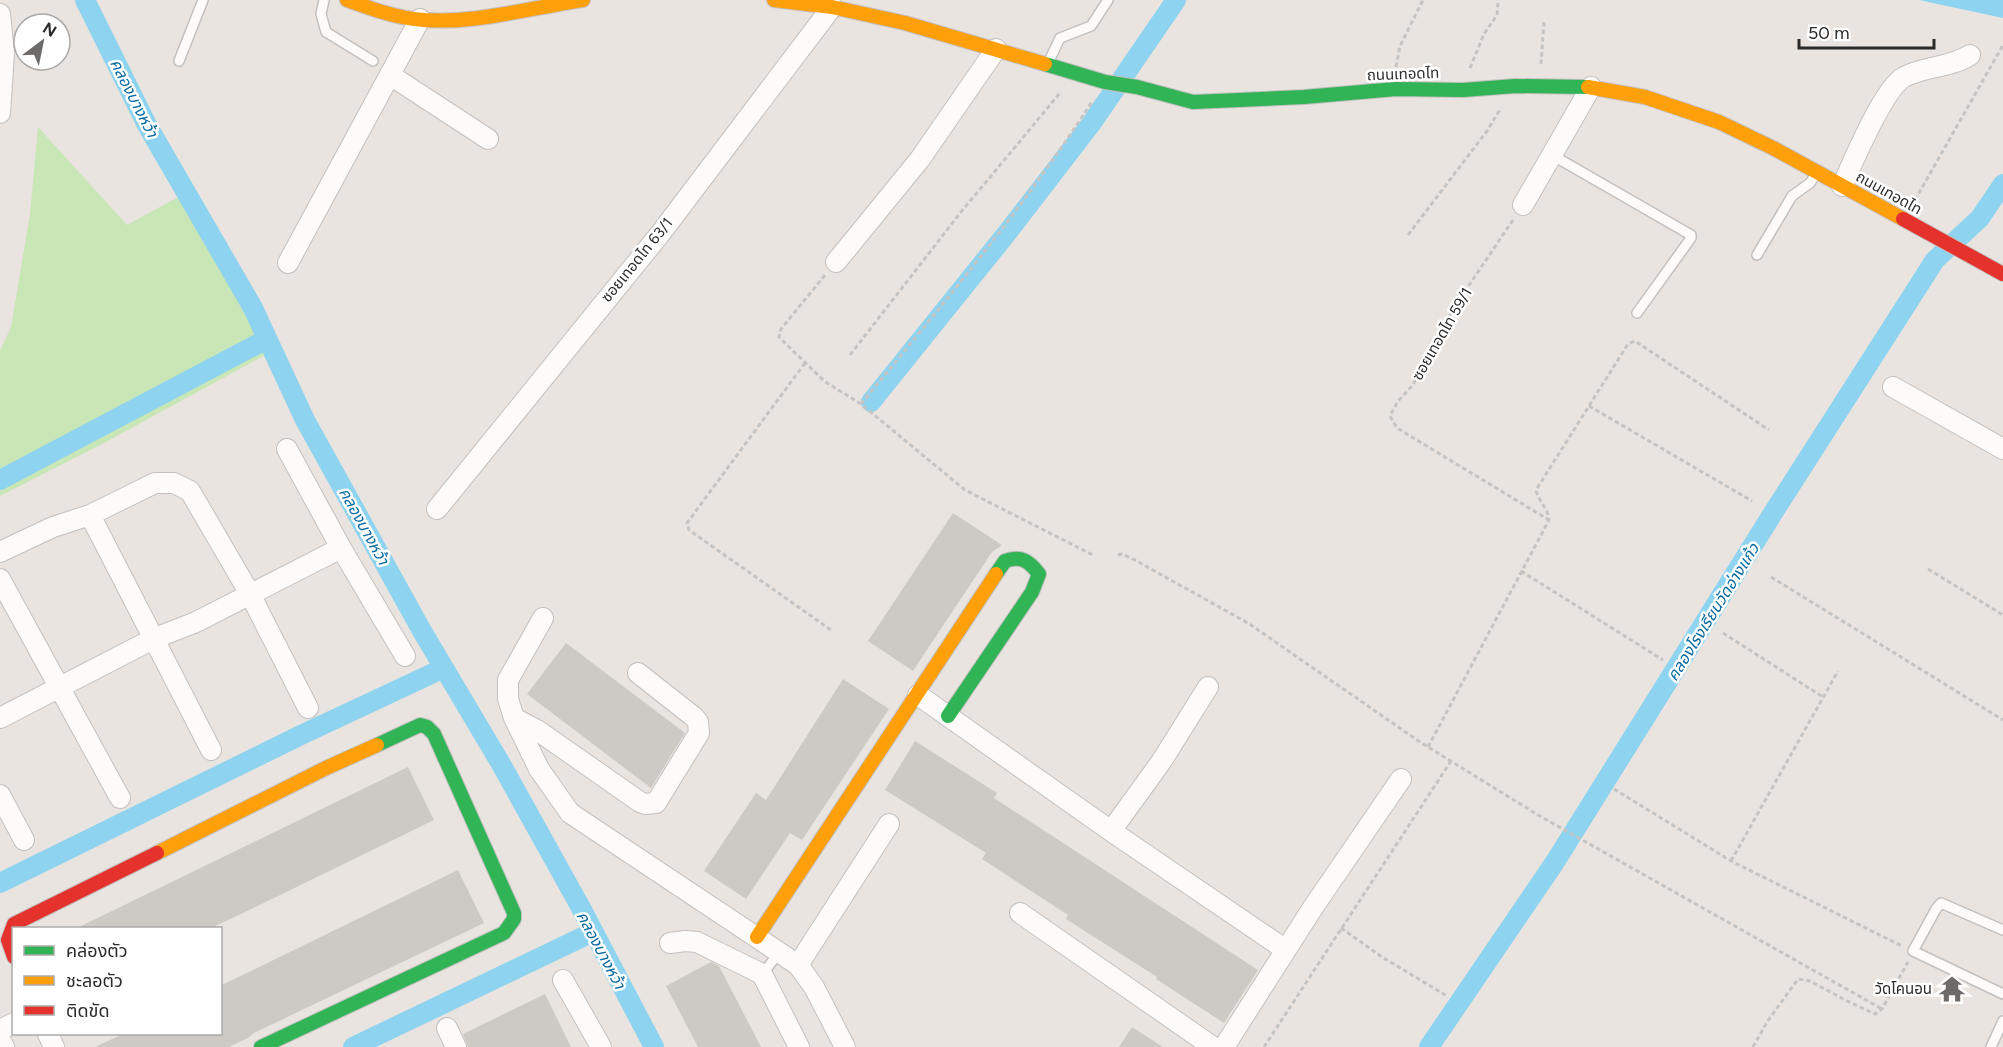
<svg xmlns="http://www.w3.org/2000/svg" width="2003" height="1047" font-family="Figtree,'Noto Sans Thai',sans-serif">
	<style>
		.green { fill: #c9e6b6 }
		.water { fill: #8ed3ef }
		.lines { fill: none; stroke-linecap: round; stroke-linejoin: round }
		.canal { stroke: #8ed3ef; stroke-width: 20 }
		.building { fill: #cdcac6 }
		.lane-casing { stroke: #c2c0c1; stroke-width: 12 }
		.street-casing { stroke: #c2c0c1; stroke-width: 22 }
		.fast-casing { stroke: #c2c0c1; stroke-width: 16 }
		.slow-casing { stroke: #c2c0c1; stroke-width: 16 }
		.jam-casing { stroke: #c2c0c1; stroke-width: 16 }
		.path { stroke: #c5c4c4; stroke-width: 3; stroke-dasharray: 4.5 3; stroke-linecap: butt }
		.lane { stroke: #fcfbfa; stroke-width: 9 }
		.street { stroke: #fcfbfa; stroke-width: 20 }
		.fast { stroke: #30b455; stroke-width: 14 }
		.slow { stroke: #ff9f0a; stroke-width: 14 }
		.jam { stroke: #e5322d; stroke-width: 14 }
		.labels { text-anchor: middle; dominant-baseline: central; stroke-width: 5; stroke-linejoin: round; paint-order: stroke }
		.street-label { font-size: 15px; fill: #2a2a2a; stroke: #fff }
		.poi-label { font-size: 15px; fill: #2a2a2a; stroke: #fff; text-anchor: end }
		.water-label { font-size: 16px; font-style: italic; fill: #0569a2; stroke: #fff }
	</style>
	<rect width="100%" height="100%" fill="#e9e4df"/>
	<path class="green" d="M38,127L127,225L180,196L267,354L104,443L0,496V351L11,327L30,214Z"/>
	<path class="water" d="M1919,0H2003V18Z"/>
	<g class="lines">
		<path class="canal" d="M85,0L147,125L253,308L305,420L422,631L501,764L581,908L654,1047
			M871,402L1007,233L1091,124L1176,0
			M0,480L267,339
			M0,883L301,735L444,668
			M353,1047L593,932
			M1429,1047L1555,862L1773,513L1935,260L1980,218L2003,184"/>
	</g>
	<path class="building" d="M953,513L1002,545L992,552L913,671L868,641Z
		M566,643L685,733L651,788L527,694Z
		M843,679L889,709L802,840L790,833L746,899L704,871L756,793L766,800Z
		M915,741L997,793L994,798L1258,970L1224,1023L1156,979L1157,977L1066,919L1068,915L982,859L986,853L885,790Z
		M408,767L434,820L239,915L211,928H77Z
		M458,870L484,923L254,1033L248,1038L229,1047H95L123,1034H220V986Z
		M711,962L719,966L761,1047H698L666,986Z
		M545,994L571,1047H468L463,1034Z
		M1132,1027L1163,1047H1119Z"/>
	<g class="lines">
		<g class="lane-casing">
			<path id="lane" d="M324,0L321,14L326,32L373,61
				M179,61L203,0
				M1049,61L1060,38L1091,26L1108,0
				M1552,155L1691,235V238L1637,313
				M1757,255L1792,196L1810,183L1816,174
				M2003,930L1941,903L1936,909L1913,951L2003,994
				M762,974L780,952
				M1991,1047L2003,1021"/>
		</g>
		<g class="street-casing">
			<path id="street" d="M0,14L4,53L0,113
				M390,75L488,139
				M1842,186C1853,162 1883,89 1904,77C1925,66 1950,68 1970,55
				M1523,205L1591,87
				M836,262L920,159L996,49
				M288,263L420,19
				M1893,387L2003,449
				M287,449L341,548L405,656
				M437,509L660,234L832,7
				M90,515L211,750
				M0,552L53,527L90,515L155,483H174L190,491L250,594L308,708
				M0,579L120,798
				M543,618L508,680V699L514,718L539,769L570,813L798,965L814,987L845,1047
				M918,695L1111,831L1286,950
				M0,718L153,639L196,622L341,548
				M514,718L537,730L640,802L645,804L656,803L699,733L698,722L694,717L638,673
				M0,795L24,840
				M1111,831L1161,762L1208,687
				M1020,913L1213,1047
				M670,943L685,941L697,942L762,974L799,1047
				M798,965L889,824
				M563,980L601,1047
				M447,1028L456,1047
				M0,1030L14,1023
				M48,1034L54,1047
				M0,1039L4,1047
				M1224,1047L1312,909L1401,779"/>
		</g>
		<g class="fast-casing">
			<path id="fast" d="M1045,64L1105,82L1137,87L1193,102L1304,97L1396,89L1463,90L1515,86L1588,87
				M948,716L1032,592L1039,574C1029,561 1021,555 1005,561L996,574
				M261,1047L504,933L514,919V913L434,734L427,727L420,725L377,745"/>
		</g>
		<g class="slow-casing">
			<path id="slow" d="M347,0C369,8 391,16 414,19C469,26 528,8 583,0
				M774,0L832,7L905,23L1045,64
				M1588,87L1645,97L1719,122L1773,148L1903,219
				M157,853L326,768L377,745
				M757,937L996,574"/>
		</g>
		<g class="jam-casing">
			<path id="jam" d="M1903,219L2003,274
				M14,957L8,940L14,924L157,853"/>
		</g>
		<path class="path" d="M1541,64L1544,22
			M1396,67L1400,46L1423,0
			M1470,68L1484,34L1497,15L1498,2
			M1915,200L2003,45
			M1513,220L1453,309L1435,348L1412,386L1398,401L1390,416L1397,428L1549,520
			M1408,235L1487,131L1501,108
			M825,275L781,329L779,337L824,381L861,404L965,490L1093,555
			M850,355L961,212L1060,93
			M805,363L687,523L689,530L831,630
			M861,404C942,305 1024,208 1093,100
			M1589,406L1752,501
			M1118,555L1122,554L1133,559L1248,623L1420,742L1538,815L1882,1009
			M1928,569L2003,615
			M1521,571L1663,660
			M1771,577L2003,720
			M1723,633L1823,697
			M1428,747L1549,520C1549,509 1538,501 1536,490L1628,344L1635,341L1769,430
			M1614,789L1731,861L1902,946
			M1731,861L1838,671
			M1341,928L1382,957L1447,996
			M1264,1047L1451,761
			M1753,1047L1767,1022L1798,979L1810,981L1845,1000L1875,1014L1882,1009L1908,962"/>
		<use href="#lane" class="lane"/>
		<use href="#street" class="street"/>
		<use href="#fast" class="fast"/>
		<use href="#slow" class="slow"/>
		<use href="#jam" class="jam"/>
	</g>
	<defs>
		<g id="temple-bare" transform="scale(2.07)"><path d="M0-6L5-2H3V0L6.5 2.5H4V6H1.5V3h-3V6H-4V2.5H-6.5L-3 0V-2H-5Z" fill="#6d6b69" stroke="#fff" stroke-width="2.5" paint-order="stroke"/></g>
	</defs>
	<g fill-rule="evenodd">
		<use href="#temple-bare" x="1952" y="989"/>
	</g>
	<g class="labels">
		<g class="street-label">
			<text transform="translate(1403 74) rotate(-2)">ถนนเทอดไท</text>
			<text transform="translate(1889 193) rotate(29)">ถนนเทอดไท</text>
			<text transform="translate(637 260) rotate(-51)">ซอยเทอดไท 63/1</text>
			<text transform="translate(1442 334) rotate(-60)">ซอยเทอดไท 59/1</text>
		</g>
		<g class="poi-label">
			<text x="1932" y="989">วัดโคนอน</text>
		</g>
		<g class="water-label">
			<text transform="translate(134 98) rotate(63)">คลองบางหว้า</text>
			<text transform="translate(364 526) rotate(61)">คลองบางหว้า</text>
			<text transform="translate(1713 612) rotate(-58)">คลองโรงเรียนวัดอ่างแก้ว</text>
			<text transform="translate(601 950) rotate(62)">คลองบางหว้า</text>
		</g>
	</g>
	<rect x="12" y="927" width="210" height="108" fill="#ffffff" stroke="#aaaaaa" stroke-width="1.5"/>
	<rect x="24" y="946" width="30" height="9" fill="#30b455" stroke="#aaaaaa" stroke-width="1.5"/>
	<text x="66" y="957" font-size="18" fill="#2a2a2a">คล่องตัว</text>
	<rect x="24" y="976" width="30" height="9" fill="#ff9f0a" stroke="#aaaaaa" stroke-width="1.5"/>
	<text x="66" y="987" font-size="18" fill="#2a2a2a">ชะลอตัว</text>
	<rect x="24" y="1006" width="30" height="9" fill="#e5322d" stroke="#aaaaaa" stroke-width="1.5"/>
	<text x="66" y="1017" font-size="18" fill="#2a2a2a">ติดขัด</text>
	<g transform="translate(42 42) rotate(32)"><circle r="28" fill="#ffffff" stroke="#aaaaaa" stroke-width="1.5"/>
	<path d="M0-4.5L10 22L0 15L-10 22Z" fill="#6d6b69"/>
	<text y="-9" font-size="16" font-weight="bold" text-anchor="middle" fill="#2a2a2a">N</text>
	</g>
	<path d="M1799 39v9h135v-9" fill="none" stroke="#2a2a2a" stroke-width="3"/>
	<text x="1808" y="39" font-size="18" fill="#2a2a2a" stroke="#ffffff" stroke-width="4.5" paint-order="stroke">50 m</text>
</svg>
